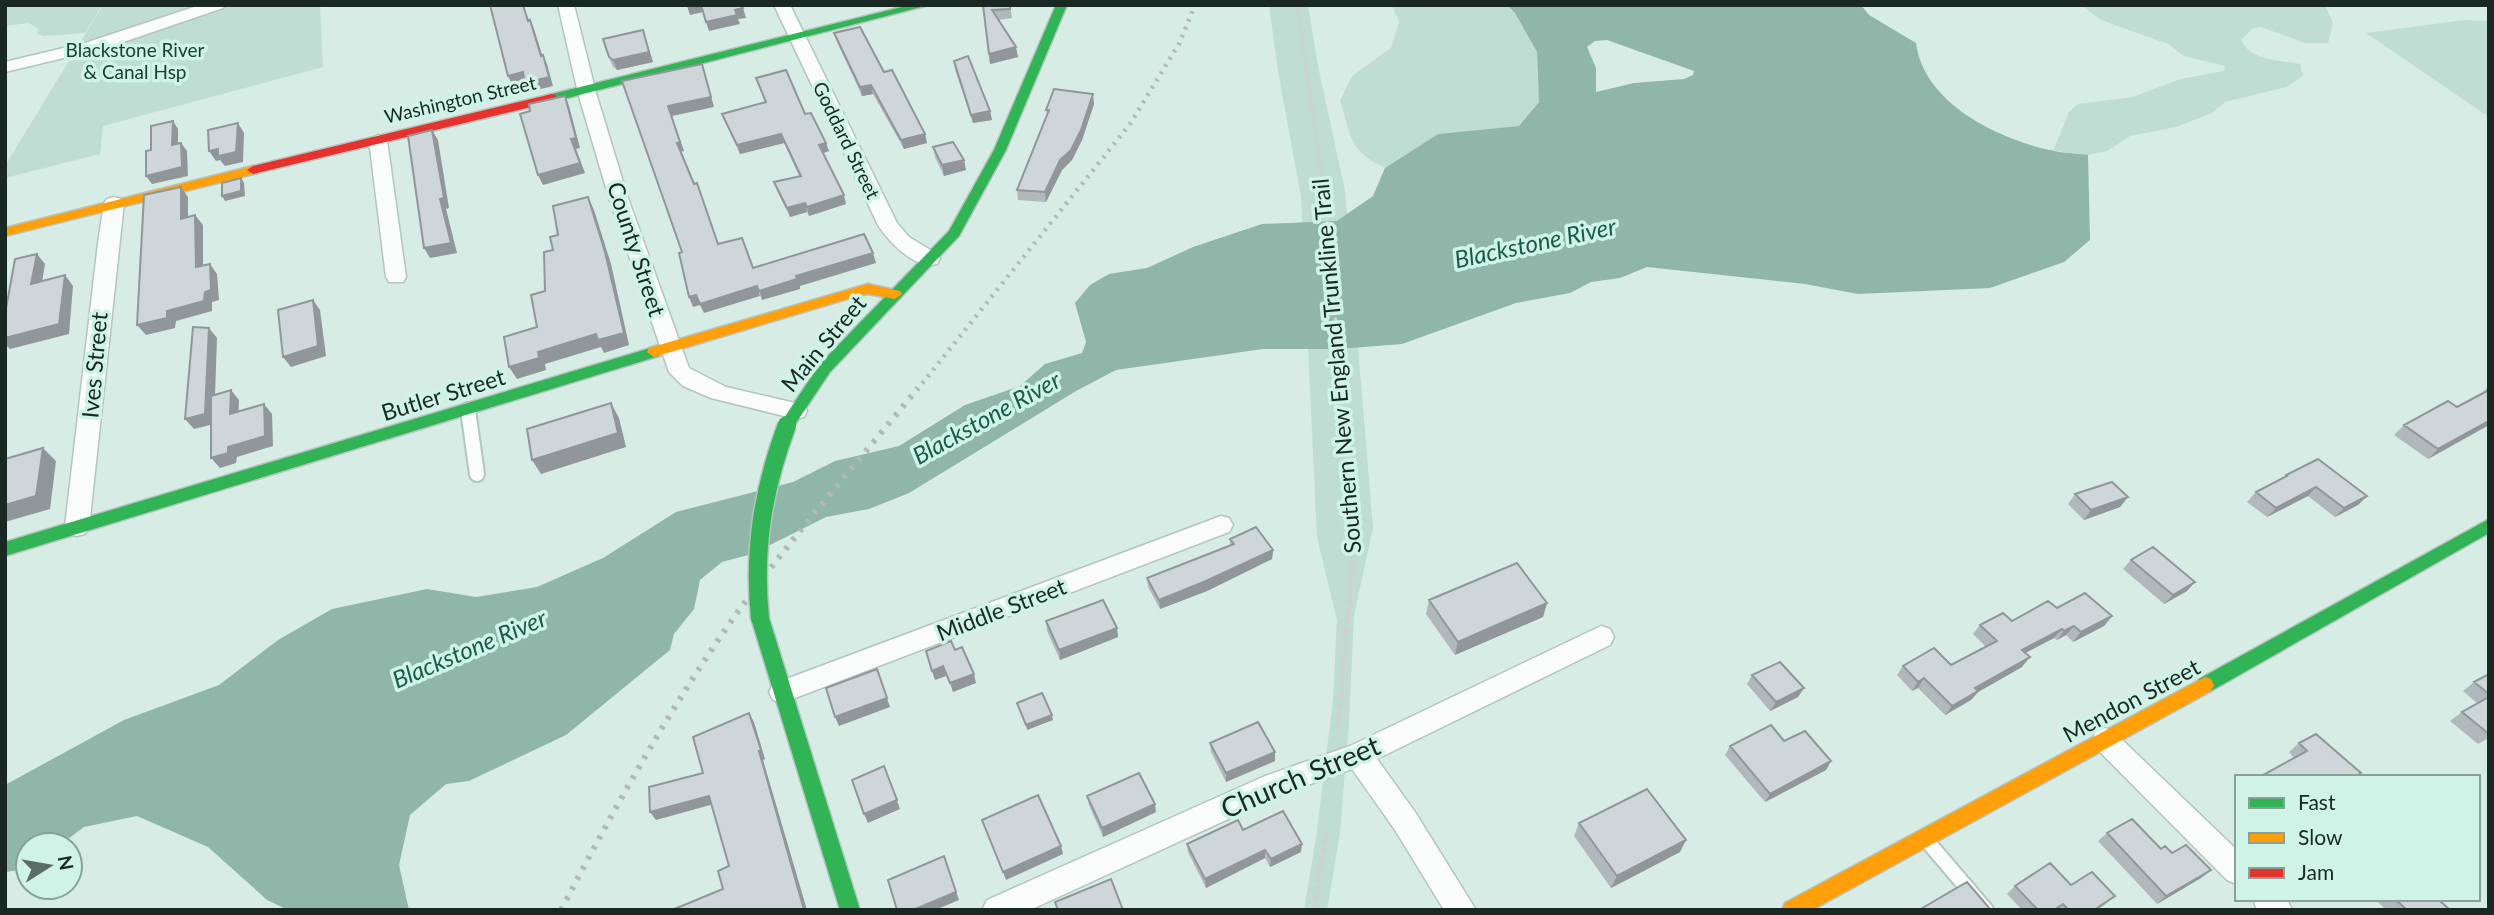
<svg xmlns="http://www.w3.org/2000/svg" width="2494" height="915" font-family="Lato,sans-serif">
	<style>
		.green { fill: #bfddd2 }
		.water { fill: #8fb6a9; fill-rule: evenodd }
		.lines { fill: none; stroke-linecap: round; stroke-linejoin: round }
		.lane-far1-casing { stroke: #b4c4be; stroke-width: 13 }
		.lane-casing { stroke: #b4c4be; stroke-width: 18 }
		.street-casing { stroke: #b4c4be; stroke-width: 3 }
		.fast-casing { stroke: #b4c4be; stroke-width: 3 }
		.slow-casing { stroke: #b4c4be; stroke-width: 3 }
		.jam-casing { stroke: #b4c4be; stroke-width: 3 }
		.path-far1 { stroke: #ced3d1; stroke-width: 3.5; stroke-dasharray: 4.5 2.5; stroke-linecap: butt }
		.path { stroke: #ced3d1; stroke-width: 5; stroke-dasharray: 6 3.5; stroke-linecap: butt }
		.lane-far1 { stroke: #f9fcfb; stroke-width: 10 }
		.lane { stroke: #f9fcfb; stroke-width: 14 }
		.street { fill: #f9fcfb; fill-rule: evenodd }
		.fast { fill: #30b455; fill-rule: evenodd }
		.slow { fill: #ff9f0a; fill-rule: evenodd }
		.jam { fill: #e5322d; fill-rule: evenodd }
		.rail-far1 { stroke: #b3b9b7; stroke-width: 4.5; stroke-dasharray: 2.5 6; stroke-linecap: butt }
		.rail { stroke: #b3b9b7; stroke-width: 6; stroke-dasharray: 3.5 8; stroke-linecap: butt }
		.fast-bridge-casing { stroke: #b4c4be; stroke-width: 21; stroke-linecap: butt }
		.fast-bridge { stroke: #30b455; stroke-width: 18 }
		.wall { fill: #b1b8bb }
		.shaded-wall { fill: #909699 }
		.building { fill: #ced6da; stroke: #909699; stroke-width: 2 }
		.labels { text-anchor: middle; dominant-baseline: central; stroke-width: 7; stroke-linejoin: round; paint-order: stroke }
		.far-park-label { font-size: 19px; fill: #164135; stroke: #cff4e7 }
		.far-street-label { font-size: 19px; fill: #1a2823; stroke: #cff4e7 }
		.street-label { font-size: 23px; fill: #1a2823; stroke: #cff4e7 }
		.water-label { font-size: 24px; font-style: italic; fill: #1b5a4a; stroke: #cff4e7 }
		.near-street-label { font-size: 28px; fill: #1a2823; stroke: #cff4e7 }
	</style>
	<rect width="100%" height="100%" fill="#d7ece4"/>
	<path class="green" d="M5,5H102L85,33L44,36L37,34L38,28L28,23L5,26Z
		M103,5H320L323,67L103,126L100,154L5,178V166Z
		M1269,5H1308L1318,66L1345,191L1373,528L1354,615L1349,722L1340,832L1327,910H1304L1317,831L1333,699L1337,620L1317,537L1301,197L1278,71Z
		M1392,5H1507L1515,13L1537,52L1539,102L1519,126L1438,134L1385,168C1348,150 1352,137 1340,101L1352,76L1391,48L1399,22Z
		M2081,5H2325L2333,23L2328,43H2305L2261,27L2253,28L2241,40C2250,61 2280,60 2300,64L2303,76L2286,87L2225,102L2212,113L2176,127L2130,136L2107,151L2088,155L2049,150L2054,149L2069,112L2078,104L2133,97L2181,79L2224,71L2225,66L2184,56L2168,44L2101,20Z
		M2465,20L2489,21V117L2366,33Z"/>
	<path class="water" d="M1507,5H1861L1869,15L1916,43C1924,102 1993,136 2045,149C2058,153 2074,153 2088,155L2090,240L2064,262L1990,288L1858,294L1805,284L1647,267L1620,278L1591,282L1570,293L1516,303L1402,344L1338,349H1263L1116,370L1076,391L909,493L869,509L826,517L752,554L722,562L700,580L694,609L674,634L670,650L566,735L469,781L446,784L410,815L399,865L409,910H288L267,900L208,847L137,816L84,827L60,845H28V869L5,872V785L124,720L219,685L278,640L332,609L427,589L476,597L537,587L603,558L676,512L793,482L835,461L899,446L965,405L1020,386L1045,364L1082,353L1086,342L1075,303L1090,285L1109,274L1147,268L1193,247L1262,224L1337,221L1373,196L1385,168L1438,134L1519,126L1539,102L1537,52L1515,13ZM1607,40L1694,71L1693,75L1684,79L1634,83L1596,92V68L1587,47L1595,41Z"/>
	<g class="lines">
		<g class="lane-far1-casing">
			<path id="lane-far1" d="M5,67L97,45"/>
		</g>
		<g class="lane-casing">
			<path id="lane" d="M468,410L477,474
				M1927,841L1986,910"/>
		</g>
		<g class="street-casing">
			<path id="street" d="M200,5H225L223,8L103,49H91L89,45L91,41Z
				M558,5H574L596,93L628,198L689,368L726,387L804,405L807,411L804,417L796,419L711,398L683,386L669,372L609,198L578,93Z
				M774,5H790L897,223L909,237L937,254L940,259L937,264C915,270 889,242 878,225Z
				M378,135L387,140L406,277L403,282H389L386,277L369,140Z
				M114,197L121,199L124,203L89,527L85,534L77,536L69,534L65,527L98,243L104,203L107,199Z
				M1221,516L1229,518L1233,525L1229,532L782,703L773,700L769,692L773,684Z
				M1601,626L1610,629L1614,637L1610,645L1377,759L1415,812L1476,910H1444L1395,830L1352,769L1283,794L1030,910H982L987,900L1265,776L1350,746Z
				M2105,728L2114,732L2237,850V884L2227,880L2096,748L2092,740L2096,732Z
				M2253,899H2287L2292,910H2257Z"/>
		</g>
		<g class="fast-casing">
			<path id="fast" d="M910,5H929L552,102L546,98L548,95Z
				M1056,5H1067L1006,150L959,236L830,372L792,429H782L779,425L782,421L820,364L949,231L994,150Z
				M654,347L661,352L659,356L5,556V542Z
				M2489,519V533L2211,691L2205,693L2199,691L2196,685L2199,679Z
				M760,611L766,613L769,618L860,910H840L751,618L754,613Z"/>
		</g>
		<g class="slow-casing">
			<path id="slow" d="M253,166L258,167V173L5,236V228Z
				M868,284L900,291L902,294L895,299L868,294L857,296L654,357L647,352L649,348Z
				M2205,677L2211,679L2214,685L2211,691L1812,910H1782L1785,903Z"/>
		</g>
		<g class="jam-casing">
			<path id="jam" d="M552,94L556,95V101L253,174L247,170L253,166Z"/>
		</g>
		<path class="path-far1" d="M1297,5L1327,214L1341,390"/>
		<path class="path" d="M1338,728L1354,545L1341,388
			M1314,910L1326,832"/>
		<use href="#lane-far1" class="lane-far1"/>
		<use href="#lane" class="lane"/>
		<use href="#street" class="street"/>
		<use href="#fast" class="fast"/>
		<use href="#slow" class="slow"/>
		<use href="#jam" class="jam"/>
		<path class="rail-far1" d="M917,390L1130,124L1179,44L1195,5"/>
		<path class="rail" d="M561,910C607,822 655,735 710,652C772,559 848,474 918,388"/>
		<g class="fast-bridge-casing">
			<path id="fast-bridge" d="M760,618C753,550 763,489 787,425"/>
		</g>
		<use href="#fast-bridge" class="fast-bridge"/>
	</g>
	<path class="wall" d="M983,5H1010L1012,18L998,20L1018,57L990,64Z
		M643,30L653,62L617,70L613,67L609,57Z
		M834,33L884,72L925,134L927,143L904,149L873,94L862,96L837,42Z
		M954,61L990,111L992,120L973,123L955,70Z
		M756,78L805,114L829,151L823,153L846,204L809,216L807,212L790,217L777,191L774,182L799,176L784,143L740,154L722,114L765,102Z
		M1094,104L1082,140L1072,160L1062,170L1046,202L1018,200L1017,190L1047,115L1046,110Z
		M933,147L964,160L966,170L944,176L935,157Z
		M2489,386V425L2428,459L2394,435L2404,425L2457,407L2482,393Z
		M2286,475L2367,496L2358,505L2335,517L2308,496L2267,517L2247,502L2256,492L2282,479Z
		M2075,494L2128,497L2120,507L2084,520L2068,504Z
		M1230,539L1273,550L1272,559L1207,591L1160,609L1148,587L1147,578L1230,546Z
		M2131,560L2187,591L2164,604L2123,569Z
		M1429,600L1547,603L1543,617L1455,655L1426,614Z
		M2112,616L2104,626L2073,642L2066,635L2057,640L2054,638L2025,653L2022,667L1978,692L1971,700L1945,715L1918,688L1912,691L1897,675L1903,666L1951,665L1986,647L1973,634L1980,625L2012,621Z
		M1046,621L1117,628L1118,637L1060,660L1047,631Z
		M2489,674V740L2487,739L2478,744L2450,721L2462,712L2477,703L2463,691L2474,682Z
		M1752,675L1804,688L1798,697L1770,711L1747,684Z
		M1210,743L1275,761L1226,782L1211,752Z
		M2299,743L2361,773L2356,777H2262L2294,758L2289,752Z
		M1730,746L1831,761L1826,770L1765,802L1725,755Z
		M1087,796L1156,812L1103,837L1089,805Z
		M1579,823L1680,852L1611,888L1574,836Z
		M1243,830L1301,852L1270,867L1265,858L1206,888L1188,852L1187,844Z
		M2107,833L2161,849L2211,870L2201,878L2157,904L2098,841Z
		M2071,885L2106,904L2097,910H2022L2007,894L2015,886Z
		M2375,899H2438L2450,910H2386Z"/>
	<path class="shaded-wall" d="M701,5L703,12L690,15L687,6Z
		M743,8L746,18L738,19L740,24L709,31L706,22L735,10Z
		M530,20L534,29L545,64L541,56Z
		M643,30L653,62L617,70L613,60Z
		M1016,47L1018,57L990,64L989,54Z
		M543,55L547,64L553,86L529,92L525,83Z
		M702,64L714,107L672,116L684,151L680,152L677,143L668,106Z
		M523,72L527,81L512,84L508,76Z
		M871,85L873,94L862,96L860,87Z
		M1093,94L1094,104L1082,140L1072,160L1062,170L1046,202L1045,192Z
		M565,96L569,106L580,148L576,149L585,173L543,185L538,175L571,139Z
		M990,111L992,120L973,123L971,115Z
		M173,121L178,129V154L172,145Z
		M238,123L244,133L243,162L225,166L220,160L216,161L209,151Z
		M432,130L438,140L449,208L446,209L457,253L430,258L424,248L440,199Z
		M781,134L784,143L740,154L737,145Z
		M925,134L927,143L904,149L901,140Z
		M181,143L187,151L188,176L152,184L146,176Z
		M826,143L829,151L821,154L819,145Z
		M964,160L966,170L944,176L942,165Z
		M241,178L244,183L245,196L225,201L222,196Z
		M181,187L188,197V229L181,219Z
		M844,195L846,204L809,216L807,207Z
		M588,197L594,210L611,264L629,345L604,353L601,347L545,364L546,370L517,379L509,367L538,352Z
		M805,203L807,212L790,217L787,208Z
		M195,215L203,225V277L196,267Z
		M873,253L876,263L800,286V289L762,300L759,291L796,276Z
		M37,254L45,264L40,294L31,284Z
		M210,264L217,274L219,300L212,302V311L176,321L175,328L146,335L137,325L205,292Z
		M65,275L73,286L69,334L10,349L5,344V338Z
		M757,286L760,296L704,313L700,305L693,307L689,297Z
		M313,300L320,310L326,356L291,367L283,357Z
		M209,328L217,338L214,424L194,429L185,419Z
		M231,390L239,400L238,424L230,414Z
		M611,403L619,418L626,447L541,474L532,460Z
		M264,404L272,414L273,446L237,457L236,463L220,468L211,458L228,447Z
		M2489,421V425L2428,459L2438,449Z
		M43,448L56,461L50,509L5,522V505Z
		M2316,487L2308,496L2267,517L2276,508Z
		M2367,496L2358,505L2335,517L2344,508Z
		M2128,497L2120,507L2084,520L2091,510Z
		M1273,550L1272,559L1207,591L1160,609L1159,600Z
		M2195,582L2187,591L2164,604L2173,595Z
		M1547,603L1543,617L1455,655L1458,642Z
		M2112,616L2104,626L2073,642L2081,632Z
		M2074,626L2066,635L2057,640L2064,631Z
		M1117,628L1118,637L1060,660L1059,650Z
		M2062,629L2054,638L2014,659L2022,650Z
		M2030,657L2022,667L1978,692L1971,700L1945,715L1952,706L1975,688Z
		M943,666L946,676L935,680L932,671Z
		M877,669L890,707L839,726L835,717Z
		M974,674L976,683L953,692L950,683Z
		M1924,678L1918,688L1912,691L1918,682Z
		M1804,688L1798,697L1770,711L1776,702Z
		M749,713L754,722L765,759L763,760L807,910H804L759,751Z
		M1052,715L1053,720L1027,730L1026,725Z
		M1275,752V761L1226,782V773Z
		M1831,761L1826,770L1765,802L1770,794Z
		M888,775L900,809L868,823L864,814Z
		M709,796L714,804L656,820L650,812Z
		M1155,804L1156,812L1103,837L1102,828Z
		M1686,840L1680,852L1611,888L1617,876Z
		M1302,844L1301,852L1270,867L1271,859Z
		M1061,846L1063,854L1006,880L1003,872Z
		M1265,850V858L1206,888L1205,879Z
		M944,856L959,900L935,910H913Z
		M2211,870L2201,878L2157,904L2166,896Z"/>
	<path class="building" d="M490,5H523L528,21L530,20L541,56L543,55L549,77L525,83L523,72L508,76Z
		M701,5H741L743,8L735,10L737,15L706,22Z
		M983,5H1010V9L992,10L1016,47L989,54Z
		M860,27L884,72L892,70L925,134L901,140L871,85L860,87L834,33Z
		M643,30L649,52L613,60L609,57L603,39Z
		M968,56L990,111L971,115L954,61Z
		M702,64L711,97L668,106L680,142L677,143L694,184L697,183L718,244L742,238L753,268L864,234L873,253L796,276L797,279L759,291L757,286L700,304L696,295L689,297L679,253L682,252L622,81Z
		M786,70L805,114L811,113L826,143L819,145L844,195L807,207L805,203L787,208L774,182L801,176L781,134L737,145L722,114L766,102L756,78Z
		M1054,89L1093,94L1081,130L1071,150L1060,160L1045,192L1017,190L1049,110H1046Z
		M565,96L576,138L571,139L580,163L538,175L520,114L530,111L529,104Z
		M173,121L172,145L181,143L182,167L146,176V151L151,150V126Z
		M238,123L236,152L218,156V149L209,151L208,130Z
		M432,130L444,198L440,199L451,243L424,248L408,136Z
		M953,142L964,160L942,165L933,147Z
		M241,178V191L222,196V183Z
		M181,187V219L195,215L196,267L210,264L211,290L205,292L204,301L167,311V318L137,325L144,195Z
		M588,197L605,252L624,333L598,340L596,334L538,352L539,358L509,367L504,337L537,327L531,295L545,291L544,252L553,250L550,237L558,235L553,206Z
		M37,254L31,284L65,275L59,324L5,338V314L15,259Z
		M313,300L318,346L283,357L278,310Z
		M193,327L209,328L205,414L185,419Z
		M231,390L230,414L264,404L265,436L228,447V453L211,458V396Z
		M2489,390V421L2438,449L2404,425L2448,401L2457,407Z
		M611,403L618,433L532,460L527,429Z
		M43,448L36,496L5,505V459Z
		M2318,459L2367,496L2344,508L2316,487L2276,508L2256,492L2287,476L2286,475Z
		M2112,482L2128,497L2091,510L2075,494Z
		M1256,527L1273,550L1206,581L1159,600L1147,578L1234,544L1230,539Z
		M2153,547L2195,582L2173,595L2131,560Z
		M1517,563L1547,603L1458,642L1429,600Z
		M2085,593L2112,616L2081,632L2074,626L2064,631L2062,629L2022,650L2030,657L1975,688L1978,691L1952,706L1924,678L1918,682L1903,666L1934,648L1951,665L1997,641L1980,625L2003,613L2012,621L2048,601L2057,608Z
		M1103,600L1117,628L1059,650L1046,621Z
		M951,641L955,650L962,647L974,674L950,683L943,666L932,671L926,651Z
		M1780,662L1804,688L1776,702L1752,675Z
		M877,669L887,698L835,717L826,688Z
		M2489,674V694L2474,682Z
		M1042,693L1052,715L1026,725L1017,703Z
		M2489,697V734L2462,712Z
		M749,713L761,750L759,751L804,910H738V909L736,910H672L723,889L718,871L729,866L709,796L650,812L649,787L703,773L693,737Z
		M1258,722L1275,752L1226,773L1210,743Z
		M1771,725L1784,741L1805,731L1831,761L1770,794L1730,746Z
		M2316,734L2361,773L2355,777H2265L2263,775L2307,751L2299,743Z
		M884,766L897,800L864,814L852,780Z
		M1139,773L1155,804L1102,828L1087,796Z
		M1647,789L1686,840L1617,876L1579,823Z
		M1038,795L1061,846L1003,872L982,820Z
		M1283,811L1302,844L1271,859L1265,850L1205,879L1187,844L1238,820L1243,830Z
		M2132,819L2161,849L2165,846L2172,853L2186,845L2211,870L2166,896L2107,833Z
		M944,856L956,892L913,910H897L888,880Z
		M2050,863L2071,885L2092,872L2115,896L2094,910H2069L2063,904L2054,910H2038L2015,886Z
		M1111,879L1123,910H1058L1055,902Z
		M1967,882L1991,910H1919Z
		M2395,899H2438L2450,910H2407Z"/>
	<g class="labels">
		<g class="far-park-label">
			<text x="135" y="49">Blackstone River<tspan x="135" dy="22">&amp; Canal Hsp</tspan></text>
		</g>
		<g class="far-street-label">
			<text transform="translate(460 99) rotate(-13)">Washington Street</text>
			<text transform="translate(847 140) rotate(64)">Goddard Street</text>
		</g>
		<g class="street-label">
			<text transform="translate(637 249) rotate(72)">County Street</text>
			<text transform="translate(823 343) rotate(-50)">Main Street</text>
			<text transform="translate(94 365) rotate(-85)">Ives Street</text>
			<text transform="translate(1336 366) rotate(-95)">Southern New England Trunkline Trail</text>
			<text transform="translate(443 394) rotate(-17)">Butler Street</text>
			<text transform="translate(1001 609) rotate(-21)">Middle Street</text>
			<text transform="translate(2131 700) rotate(-28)">Mendon Street</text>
		</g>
		<g class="water-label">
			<text transform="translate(1535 242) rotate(-12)">Blackstone River</text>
			<text transform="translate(986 417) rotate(-29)">Blackstone River</text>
			<text transform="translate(469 648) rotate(-23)">Blackstone River</text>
		</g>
		<g class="near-street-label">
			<text transform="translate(1300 776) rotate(-23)">Church Street</text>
		</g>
	</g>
	<rect width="2494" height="915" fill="none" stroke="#1a2823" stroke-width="14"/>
	<rect x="2235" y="775" width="245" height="126" fill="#cff4e7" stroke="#87a299" stroke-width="2"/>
	<rect x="2249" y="798" width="35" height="10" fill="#30b455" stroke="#87a299" stroke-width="2"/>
	<text x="2298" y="810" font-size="21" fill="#1a2823">Fast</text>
	<rect x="2249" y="833" width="35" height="10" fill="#ff9f0a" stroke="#87a299" stroke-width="2"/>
	<text x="2298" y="845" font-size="21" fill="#1a2823">Slow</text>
	<rect x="2249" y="868" width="35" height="10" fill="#e5322d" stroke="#87a299" stroke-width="2"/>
	<text x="2298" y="880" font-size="21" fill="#1a2823">Jam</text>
	<g transform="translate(49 866) rotate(79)"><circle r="33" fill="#cff4e7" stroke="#87a299" stroke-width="2"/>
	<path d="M0-5L12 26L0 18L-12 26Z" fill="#5c6d67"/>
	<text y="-10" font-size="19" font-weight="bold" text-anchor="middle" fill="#1a2823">N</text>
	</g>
</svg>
